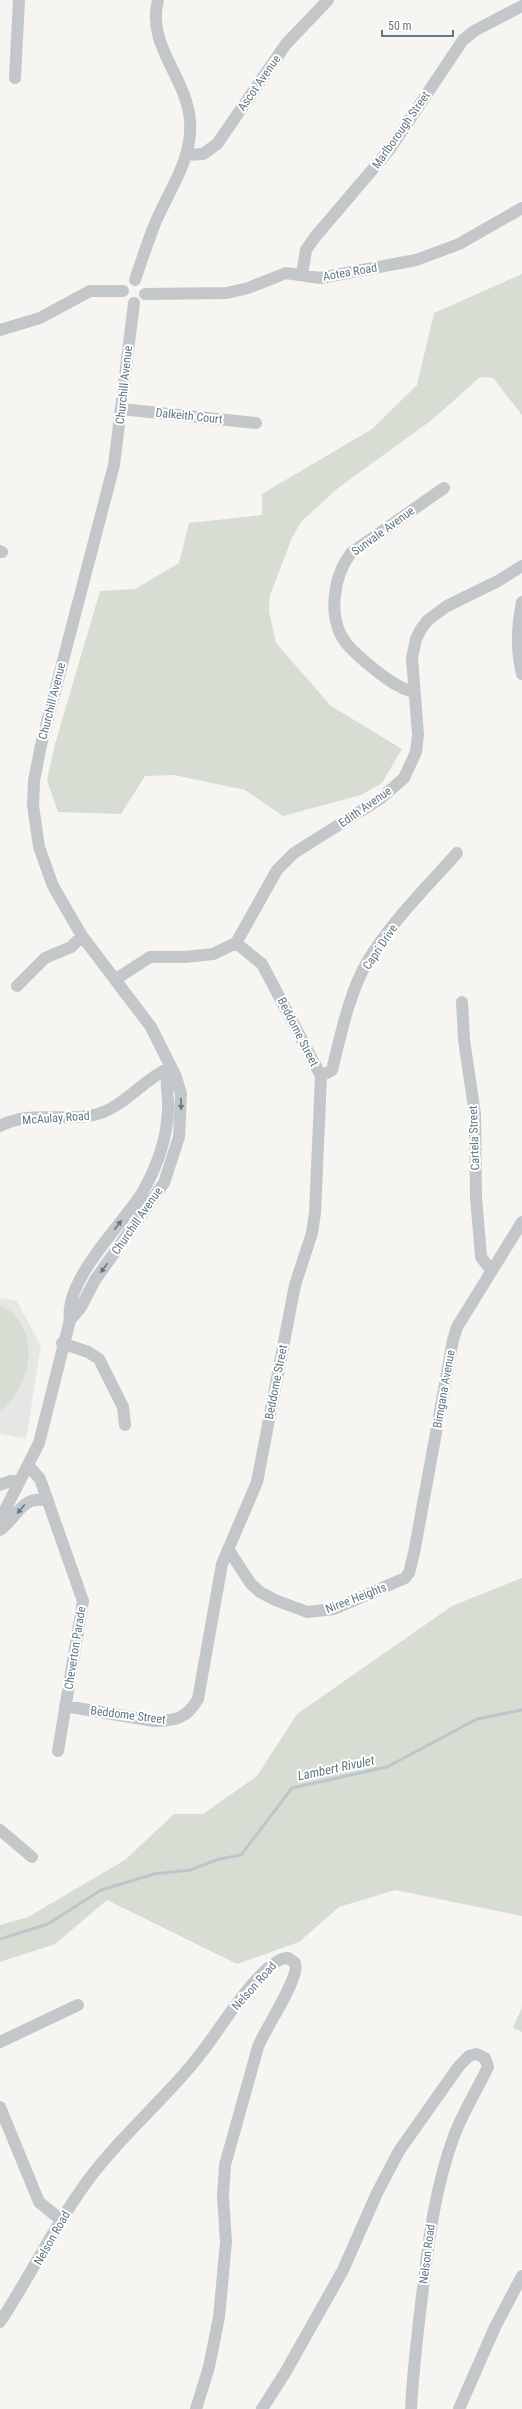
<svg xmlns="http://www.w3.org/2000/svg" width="522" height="2409" font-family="'Roboto Condensed',sans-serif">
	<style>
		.built { fill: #e6e7e5 }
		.green { fill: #d7ddd2 }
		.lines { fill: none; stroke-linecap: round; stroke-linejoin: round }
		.stream { stroke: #bac8cb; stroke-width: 3 }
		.minor { stroke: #c3c7ca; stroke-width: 12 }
		.oneway { fill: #637784 }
		.labels { text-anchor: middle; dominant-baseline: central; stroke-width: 4; stroke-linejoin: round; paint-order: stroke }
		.street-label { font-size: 12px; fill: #637784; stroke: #fff }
		.water-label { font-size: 13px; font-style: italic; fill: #5f7a81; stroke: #fff }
	</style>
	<rect width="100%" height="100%" fill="#f6f5f1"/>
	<path class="built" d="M0,1298L17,1301L41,1346L26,1439L0,1434Z"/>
	<path class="green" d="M522,274V415L493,378L480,377L433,419L338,488L301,522L292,538L270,595L269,611L276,643L331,706L402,749L382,783L361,795L283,816L245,790L174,775L145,776L121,814L58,812L47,780L55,744L100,591L135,589L179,563L189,523L262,515V494L372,429L417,385L434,313Z
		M0,1305C43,1325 33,1386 0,1411Z
		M522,1578V1916L395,1890L339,1907L299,1942L237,1964L107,1900L55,1944L0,1962V1925L28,1917L125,1860L174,1814H203L257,1776L297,1714L452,1606Z
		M522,2007V2032L513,2028Z"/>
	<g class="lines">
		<path class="stream" d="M0,1939L48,1924L101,1890L154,1874L190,1870L219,1859L241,1855L292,1788L387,1767L477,1719L522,1710"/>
		<path class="minor" d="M15,78L19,0
			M186,155L203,154L217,144L286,44L328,0
			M302,274L306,250L315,237L390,149L463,40L474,31L522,6
			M135,280C141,262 147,244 154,226C168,191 193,160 190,121C187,77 146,46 158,0
			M145,294L227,293L248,288L286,273L320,278L416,260L459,244L522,208
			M0,330L40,318L90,291H123
			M121,409L256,423
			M0,551L2,552
			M522,602C517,628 516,649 522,674
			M413,692C397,687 387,679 374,669C364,661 354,653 346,643C327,618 333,577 351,553L444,488
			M116,979L150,957H185L213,954L236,943L277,870L294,853L380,799L404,778L416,752L418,735L412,658L416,639L421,629L428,620L447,606L498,581L522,566
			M17,986L45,958L71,947L82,936
			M462,1002L464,1040L475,1114L476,1197L481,1257L491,1270
			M321,1076L332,1070C341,1034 349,994 367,962C391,922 426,888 457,853
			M0,1126C29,1110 64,1122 94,1115C124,1108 142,1080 169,1068
			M70,1320C64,1280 122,1225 142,1193C157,1167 167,1139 168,1110C169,1095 164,1081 169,1068
			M62,1343L88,1352L99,1359L123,1407L125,1425
			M28,1465L40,1479L83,1601L58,1751
			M0,1485L10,1481H20
			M0,1520L39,1443L70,1320L81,1307L95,1280L164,1183L179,1137L181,1094L176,1077L151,1027L82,936L53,886L39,847L33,805L34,781L41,745L114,465L134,303
			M0,1530C18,1517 22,1494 48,1501
			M228,1549L251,1584L260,1592L275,1600L307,1612L334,1609L405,1578L409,1573L414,1553L453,1340L457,1327L522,1222
			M65,1706L154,1721C176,1721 187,1718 198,1699L222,1564L257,1482L295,1285L312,1233L315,1213L321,1076L262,964L236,943
			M0,1830L32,1857
			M0,2042L78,2005
			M0,2107L39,2202L61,2220
			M0,2322C28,2280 50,2234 79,2193C117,2136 174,2094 213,2037C226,2019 266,1957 288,1958L295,1963C301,1977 265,2028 258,2047L225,2165L223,2196L226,2242L219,2317L209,2367L196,2409
			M262,2409L285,2373L343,2270L377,2193L399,2151L459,2066L469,2056L476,2054L485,2058L488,2067C477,2090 463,2112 454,2136C436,2185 429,2236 423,2288C418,2328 413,2368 411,2409
			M459,2409L495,2327L522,2276"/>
	</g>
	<defs><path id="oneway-solid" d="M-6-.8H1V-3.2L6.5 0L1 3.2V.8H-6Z"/></defs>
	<g class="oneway">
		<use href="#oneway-solid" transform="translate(181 1104) rotate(89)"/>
		<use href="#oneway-solid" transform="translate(118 1225) rotate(-53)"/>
		<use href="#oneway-solid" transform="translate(104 1268) rotate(126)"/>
		<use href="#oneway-solid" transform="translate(21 1509) rotate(130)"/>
	</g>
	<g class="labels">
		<g class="street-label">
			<text transform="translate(259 83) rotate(-55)">Ascot Avenue</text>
			<text transform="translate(401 130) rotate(-55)">Marlborough Street</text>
			<text transform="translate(350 272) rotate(-10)">Aotea Road</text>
			<text transform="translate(124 385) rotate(-84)">Churchill Avenue</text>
			<text transform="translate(189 416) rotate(6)">Dalkeith Court</text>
			<text transform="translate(383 531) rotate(-36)">Sunvale Avenue</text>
			<text transform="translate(52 701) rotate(-76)">Churchill Avenue</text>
			<text transform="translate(365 807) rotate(-35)">Edith Avenue</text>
			<text transform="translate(380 947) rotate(-56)">Capri Drive</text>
			<text transform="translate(298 1032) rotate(63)">Beddome Street</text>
			<text transform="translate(56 1118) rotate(-4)">McAulay Road</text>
			<text transform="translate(474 1138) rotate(-92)">Cartela Street</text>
			<text transform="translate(137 1221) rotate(-55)">Churchill Avenue</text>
			<text transform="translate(276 1382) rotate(-79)">Beddome Street</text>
			<text transform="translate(444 1389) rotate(-80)">Birngana Avenue</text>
			<text transform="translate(356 1598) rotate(-21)">Niree Heights</text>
			<text transform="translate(75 1648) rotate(-81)">Cheverton Parade</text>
			<text transform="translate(128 1715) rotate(7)">Beddome Street</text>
			<text transform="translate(254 1986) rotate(-48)">Nelson Road</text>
			<text transform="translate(52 2238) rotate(-60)">Nelson Road</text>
			<text transform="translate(427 2254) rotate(-83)">Nelson Road</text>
		</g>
		<g class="water-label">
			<text transform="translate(336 1768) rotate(-12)">Lambert Rivulet</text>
		</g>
	</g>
	<path d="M382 30v6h71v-6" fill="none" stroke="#637784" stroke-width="2"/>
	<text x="388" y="30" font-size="12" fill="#637784" stroke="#ffffff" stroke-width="3" paint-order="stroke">50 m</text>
</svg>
